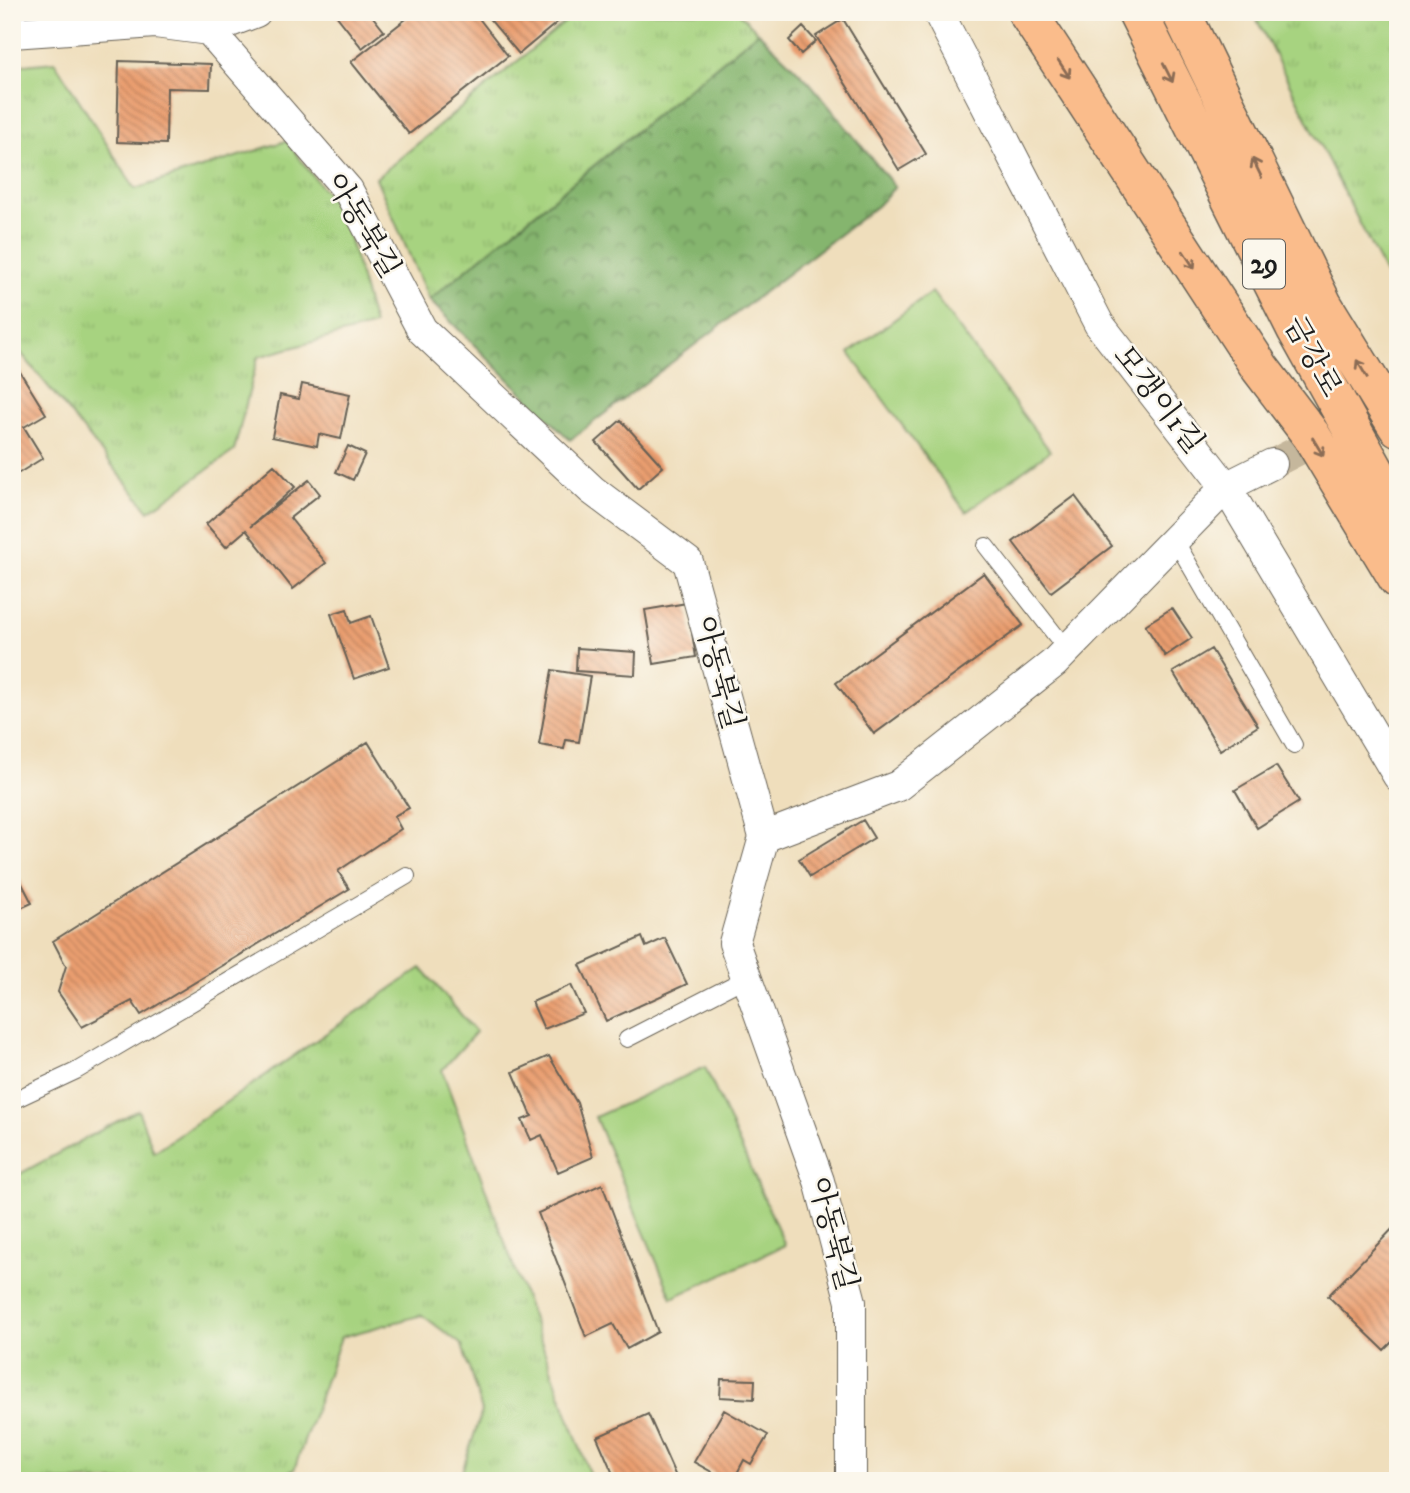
<svg xmlns="http://www.w3.org/2000/svg" width="1410" height="1493" font-family="'IM FELL DW Pica','Noto Serif KR',serif">
	<style>
		.grass { fill: url(#grass-tufts); stroke: #62784e; stroke-width: 2 }
		.forest { fill: url(#forest-crowns); stroke: #506845; stroke-width: 2 }
		.pitch { fill: #a7d380; stroke: #62784e; stroke-width: 2 }
		.building { fill: url(#building-back-hatch) }
		.lines { fill: none; stroke-linecap: round; stroke-linejoin: round }
		.minor-tunnel { stroke: #c5b79c; stroke-width: 30; stroke-dasharray: 30 15; stroke-linecap: butt }
		.service-casing { stroke: #666054; stroke-width: 18 }
		.minor-casing { stroke: #666054; stroke-width: 32 }
		.trunk-casing { stroke: #666054; stroke-width: 41 }
		.service { stroke: #fff; stroke-width: 16 }
		.minor { stroke: #fff; stroke-width: 30 }
		.trunk { stroke: #fabc8b; stroke-width: 38 }
		.oneway { stroke: #8b6c54 }
		.labels { text-anchor: middle; dominant-baseline: central; stroke-width: 5; stroke-linejoin: round; paint-order: stroke }
		.shield { fill: #fbf7ec; stroke: #5f5e5a; stroke-width: 2 }
		.shield-label { font-size: 28px; font-weight: bold; fill: #1c1c1c }
		.street-label { font-size: 30px; fill: #1c1c1c; stroke: #fbf7ec }
	</style>
	<defs>
		<pattern id="grass-tufts" width="24" height="20" patternUnits="userSpaceOnUse" patternTransform="scale(1.75)"><rect width="24" height="20" fill="#a7d380"/><path d="M3 7l-1-3M5 7V3M7 7l1-3M15 17l-1-3M17 17v-4M19 17l1-3" fill="none" stroke="#8fb56e"/></pattern>
		<pattern id="forest-crowns" width="20" height="18" patternUnits="userSpaceOnUse" patternTransform="scale(1.75)"><rect width="20" height="18" fill="#85b56e"/><path d="M2 6a3 3 0 1 1 6 0M12 15a3 3 0 1 1 6 0" fill="none" stroke="#6c925a"/></pattern>
		<pattern id="building-back-hatch" width="6" height="6" patternUnits="userSpaceOnUse" patternTransform="scale(1.75)"><rect width="6" height="6" fill="#ea9e70"/><path d="M-1 5l2 2M0 0l6 6M5-1l2 2" fill="none" stroke="#bd805b"/></pattern>
	</defs>
	<rect width="100%" height="100%" fill="#fbf7ec"/>
	<filter id="ink" filterUnits="userSpaceOnUse"><feTurbulence type="fractalNoise" baseFrequency=".0143" numOctaves="2"/><feDisplacementMap in="SourceGraphic" scale="14" xChannelSelector="R" yChannelSelector="G"/><feConvolveMatrix kernelMatrix="1 2 1 2 8 2 1 2 1" color-interpolation-filters="sRGB"/></filter>
	<filter id="wash" filterUnits="userSpaceOnUse"><feTurbulence type="fractalNoise" baseFrequency=".00686" numOctaves="4" result="noise"/><feDisplacementMap in="SourceGraphic" scale="28" xChannelSelector="R" yChannelSelector="G"/><feGaussianBlur stdDeviation="1.57" result="paint"/><feColorMatrix in="noise" values="0 0 0 0 0 0 0 0 0 0 0 0 0 0 0 0 0 1.4 0 .05"/><feComposite in="paint" operator="in"/></filter>
	<g filter="url(#wash)">
		<rect width="100%" height="100%" fill="#efdebc"/>
		<path class="grass" d="M577,12H738L758,32L429,300L376,178Z
			M1253,12H1398V299Z
			M55,62L135,189L286,141L343,215L374,325L258,357L234,451L149,511L12,342V66Z
			M421,968L476,1032L442,1070L592,1481H459L482,1411L462,1345L422,1315L341,1337L294,1470L264,1481H12V1178L138,1110L154,1152Z"/>
		<path class="forest" d="M758,32L810,83L895,187L877,206L570,440L429,300Z"/>
		<path class="pitch" d="M932,292L1050,451L966,512L849,353Z
			M705,1067L785,1245L672,1298L595,1117Z"/>
		<g id="blocks">
			<path class="building" d="M49,12H120L50,22Z
				M340,12H369L384,31L362,48L336,15Z
				M415,12H474L508,56L409,134L351,62Z
				M490,12H564L566,15L519,54L486,15Z
				M843,19L926,154L899,170L816,36Z
				M803,27L816,41L801,54L789,40Z
				M119,61L211,64L210,89L167,88L166,144L117,142Z
				M12,359L46,414L24,427L43,458L19,473L12,462Z
				M302,384L350,394L341,439L319,434L317,446L272,437L280,395L299,399Z
				M621,420L663,467L638,489L596,442Z
				M348,446L365,454L353,480L336,472Z
				M274,465L295,487L250,527L309,480L320,494L290,518L326,563L293,589L246,530L226,547L206,524Z
				M1075,496L1112,546L1051,592L1013,542Z
				M984,573L1023,625L874,734L836,683Z
				M687,603L696,657L654,664L645,610Z
				M1172,608L1192,638L1165,656L1145,625Z
				M347,609L351,623L371,616L389,667L354,679L331,614Z
				M577,648L636,652L635,675L576,671Z
				M1211,649L1258,726L1220,750L1173,672Z
				M552,670L590,676L579,742L566,740L564,749L539,745Z
				M368,742L409,808L394,816L401,829L338,871L349,889L141,1015L132,1001L82,1027L58,992L66,966L53,941Z
				M1276,766L1299,802L1257,828L1235,790Z
				M863,820L874,838L810,877L799,859Z
				M12,864L32,903L12,912Z
				M642,937L646,947L665,938L687,984L606,1021L580,965Z
				M571,985L584,1013L544,1029L532,1002Z
				M549,1056L577,1103L593,1157L558,1172L542,1135L531,1140L522,1120L532,1116L513,1072Z
				M602,1184L658,1332L627,1349L613,1324L586,1337L538,1213Z
				M1398,1223V1336L1384,1350L1328,1296Z
				M721,1379L755,1380L754,1399L720,1397Z
				M724,1410L768,1435L751,1464L744,1460L733,1481H728L694,1462Z
				M648,1414L677,1479L616,1481L597,1437Z"/>
		</g>
	</g>
	<g filter="url(#ink)">
		<use href="#blocks" fill-opacity="0" stroke="#666054" stroke-width="2"/>
		<g class="lines">
			<path class="minor-tunnel" d="M1272,464L1398,399"/>
			<g class="service-casing">
				<path id="service" d="M1175,540L1294,745
					M986,546L1067,650
					M627,1039L746,978
					M12,1101L76,1071L407,876"/>
			</g>
			<g class="minor-casing">
				<path id="minor" d="M938,12L1099,324L1226,487L1398,776
					M209,30L348,190L422,330L592,490L688,562L764,837L734,943L819,1181L851,1302V1481
					M12,33L155,23L209,30L256,12
					M764,837L898,786L1054,663L1226,487L1272,464"/>
			</g>
			<g class="trunk-casing">
				<path id="trunk" d="M1027,12L1260,368L1311,435L1398,579
					M1137,12L1296,329L1398,512
					M1181,12L1323,305L1398,427"/>
			</g>
			<use href="#service" class="service"/>
			<use href="#minor" class="minor"/>
			<use href="#trunk" class="trunk"/>
		</g>
		<defs><path id="oneway-shaft" d="M-6 0H5M1.5-3L5.5 0L1.5 3" fill="none" stroke-width="1.6" stroke-linecap="round" stroke-linejoin="round" transform="scale(1.75)"/></defs>
		<g class="oneway">
			<use href="#oneway-shaft" transform="translate(1064 69) rotate(57)"/>
			<use href="#oneway-shaft" transform="translate(1168 73) rotate(63)"/>
			<use href="#oneway-shaft" transform="translate(1257 168) rotate(-116)"/>
			<use href="#oneway-shaft" transform="translate(1189 260) rotate(57)"/>
			<use href="#oneway-shaft" transform="translate(1362 369) rotate(-121)"/>
			<use href="#oneway-shaft" transform="translate(1318 447) rotate(59)"/>
		</g>
	</g>
	<g class="labels">
		<rect class="shield" x="1243" y="239.5" width="42" height="49" rx="5"/>
		<g class="shield-label">
			<text x="1264" y="264">29</text>
		</g>
		<g class="street-label">
			<text transform="translate(362 226) rotate(59)">아동북길</text>
			<text transform="translate(1312 357) rotate(61)">금강로</text>
			<text transform="translate(1158 400) rotate(52)">모갱이1길</text>
			<text transform="translate(718 673) rotate(75)">아동북길</text>
			<text transform="translate(832 1234) rotate(75)">아동북길</text>
		</g>
	</g>
	<rect width="1410" height="1493" fill="none" stroke="#fbf7ec" stroke-width="42"/>
</svg>
